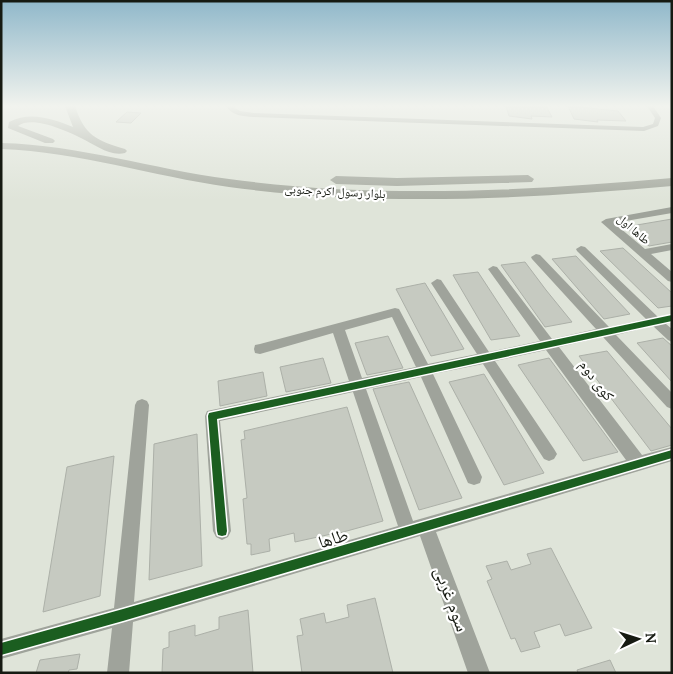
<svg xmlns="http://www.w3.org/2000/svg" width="673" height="674" font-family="Lora,'Noto Naskh Arabic',serif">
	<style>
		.building { fill: #c6cac1; stroke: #acb0a8 }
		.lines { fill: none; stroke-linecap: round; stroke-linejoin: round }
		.street { fill: #9fa39b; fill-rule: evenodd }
		.secondary { fill: #a8aca2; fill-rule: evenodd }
		.cycleway-casing { stroke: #fff; stroke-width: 3 }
		.cycleway { fill: #1b5e20; fill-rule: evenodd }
		.labels { text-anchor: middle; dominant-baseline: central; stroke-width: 4.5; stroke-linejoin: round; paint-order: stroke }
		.far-street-label { font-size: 12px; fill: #161a12; stroke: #fff }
		.street-label { font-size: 15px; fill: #161a12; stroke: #fff }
		.near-street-label { font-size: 18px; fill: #161a12; stroke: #fff }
	</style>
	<rect width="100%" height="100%" fill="#dfe4d9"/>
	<path class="building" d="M506,106H546L552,117L531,116L532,119L509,116Z
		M568,106L618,111L626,121L597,120L598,122L574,119Z
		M127,112L141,113L131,123L116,122Z
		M672,219V242L649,246L625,227Z
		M623,248L672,293V306L658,308L600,251Z
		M576,256L601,283L630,314L604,319L552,259Z
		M525,262L546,290L572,322L545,327L501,265Z
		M478,272L497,301L520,336L491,340L453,275Z
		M425,283L443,313L464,349L431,356L396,289Z
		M388,336L403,368L367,375L355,343Z
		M663,338L672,346V382L637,343Z
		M607,351L672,429V445L651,451L579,356Z
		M323,358L331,383L286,392L280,367Z
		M549,358L618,452L583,461L518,365Z
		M263,372L267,396L220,406L218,381Z
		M484,374L512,420L544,473L504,485L449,382Z
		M409,382L462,498L419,510L373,389Z
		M347,407L383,521L336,534V533L295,542L294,533L269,539L270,551L251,555V544H247L243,499L247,498L241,440L245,439L244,431Z
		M197,434L202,566L149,580L154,444Z
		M114,456L100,596L43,612L67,467Z
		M551,548L592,628L565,636L560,624L534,632L540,647L521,652L515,638L511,639L487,581L492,579L486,566L507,561L511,570L531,564L527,554Z
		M375,598L393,673H302L297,636L303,635L300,619L324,613L326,623L349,617L347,605Z
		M248,610L253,673H162L163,649L169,647V632L195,625V636L219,629V617Z
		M80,654L77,669L69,670L68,673H36L40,660Z
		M610,660L616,673H578L577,670Z"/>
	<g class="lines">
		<path class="street" d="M226,106H232L240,111L254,113L643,127L653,124L655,118L647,106H653L661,118L658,126L644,131L254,117C243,116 232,116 226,106Z
			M672,207V213L614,223L645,249L672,244V250L651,254L672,272V282L668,281L601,222L606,219Z
			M581,246L585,247L658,317L672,314V322L666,324L672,329V342L668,340L653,326L616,335L672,393V409L667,407L603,337L559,347L642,455L672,447V461L436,532L490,673H468L420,536L133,622L129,673H107L112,628L1,659V639L114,608L135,405L137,401L142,399L147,401L149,405L134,602L398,526L353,392L220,421L231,531L228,537L222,540L216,537L213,531L205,416L207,411L349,381L333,333L260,354L255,353L254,349L255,345L260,344L395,308L399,309L428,364L477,354L431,283L437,279L441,280L489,352L540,341L488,269L493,266L497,267L552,339L596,329L532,259L531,257L536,254L540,255L609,327L646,319L577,251L576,249ZM392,317L416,367L362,378L345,330ZM546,350L626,460L413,521L366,389L421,377L468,483L474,485L480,483L482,477L433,374L483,364L544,459L549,461L554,459L557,454L554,449L495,361Z"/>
		<path class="secondary" d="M65,106H75C84,135 97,141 125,149L127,151L125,153C110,157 94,144 81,138C67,131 32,115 18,126L53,139L55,141L53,143H45L8,128L9,122C31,111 52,119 73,127Z
			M1,143C80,145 152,169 229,179C376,199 525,191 672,178V186C525,199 376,207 229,187C151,176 81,152 1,149Z
			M528,175L534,179L532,182L397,186L336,184L330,180L336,176L397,178Z"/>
		<g class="cycleway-casing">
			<path id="cycleway" d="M672,315V321L217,419L227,531L226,535L222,536L218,535L217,531L208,416L209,413Z
				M672,450V458L123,621L1,655V643L123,609Z"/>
		</g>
		<use href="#cycleway" class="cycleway"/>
	</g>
	<linearGradient id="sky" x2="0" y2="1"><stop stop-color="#90b8ca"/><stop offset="0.53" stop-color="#f1f3ee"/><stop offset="1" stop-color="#f1f3ee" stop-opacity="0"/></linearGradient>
	<rect width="673" height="200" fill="url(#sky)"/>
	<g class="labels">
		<g class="far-street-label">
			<text transform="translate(335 191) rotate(3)">بلوار رسول اکرم جنوبی</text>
			<text transform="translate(634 229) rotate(41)">طاها اول</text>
		</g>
		<g class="street-label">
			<text transform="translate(597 380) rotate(53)">کوی دوم</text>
		</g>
		<g class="near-street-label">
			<text transform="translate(333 538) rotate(-17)">طاها</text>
			<text transform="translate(452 599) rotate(70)">سوم غربی</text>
		</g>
	</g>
	<rect width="673" height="674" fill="none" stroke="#161a12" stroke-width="5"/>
	<g transform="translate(638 639) rotate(86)" stroke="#ffffff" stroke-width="4" paint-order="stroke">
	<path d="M0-4L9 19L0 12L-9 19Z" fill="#161a12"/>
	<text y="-8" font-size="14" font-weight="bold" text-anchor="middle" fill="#161a12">N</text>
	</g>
</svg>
